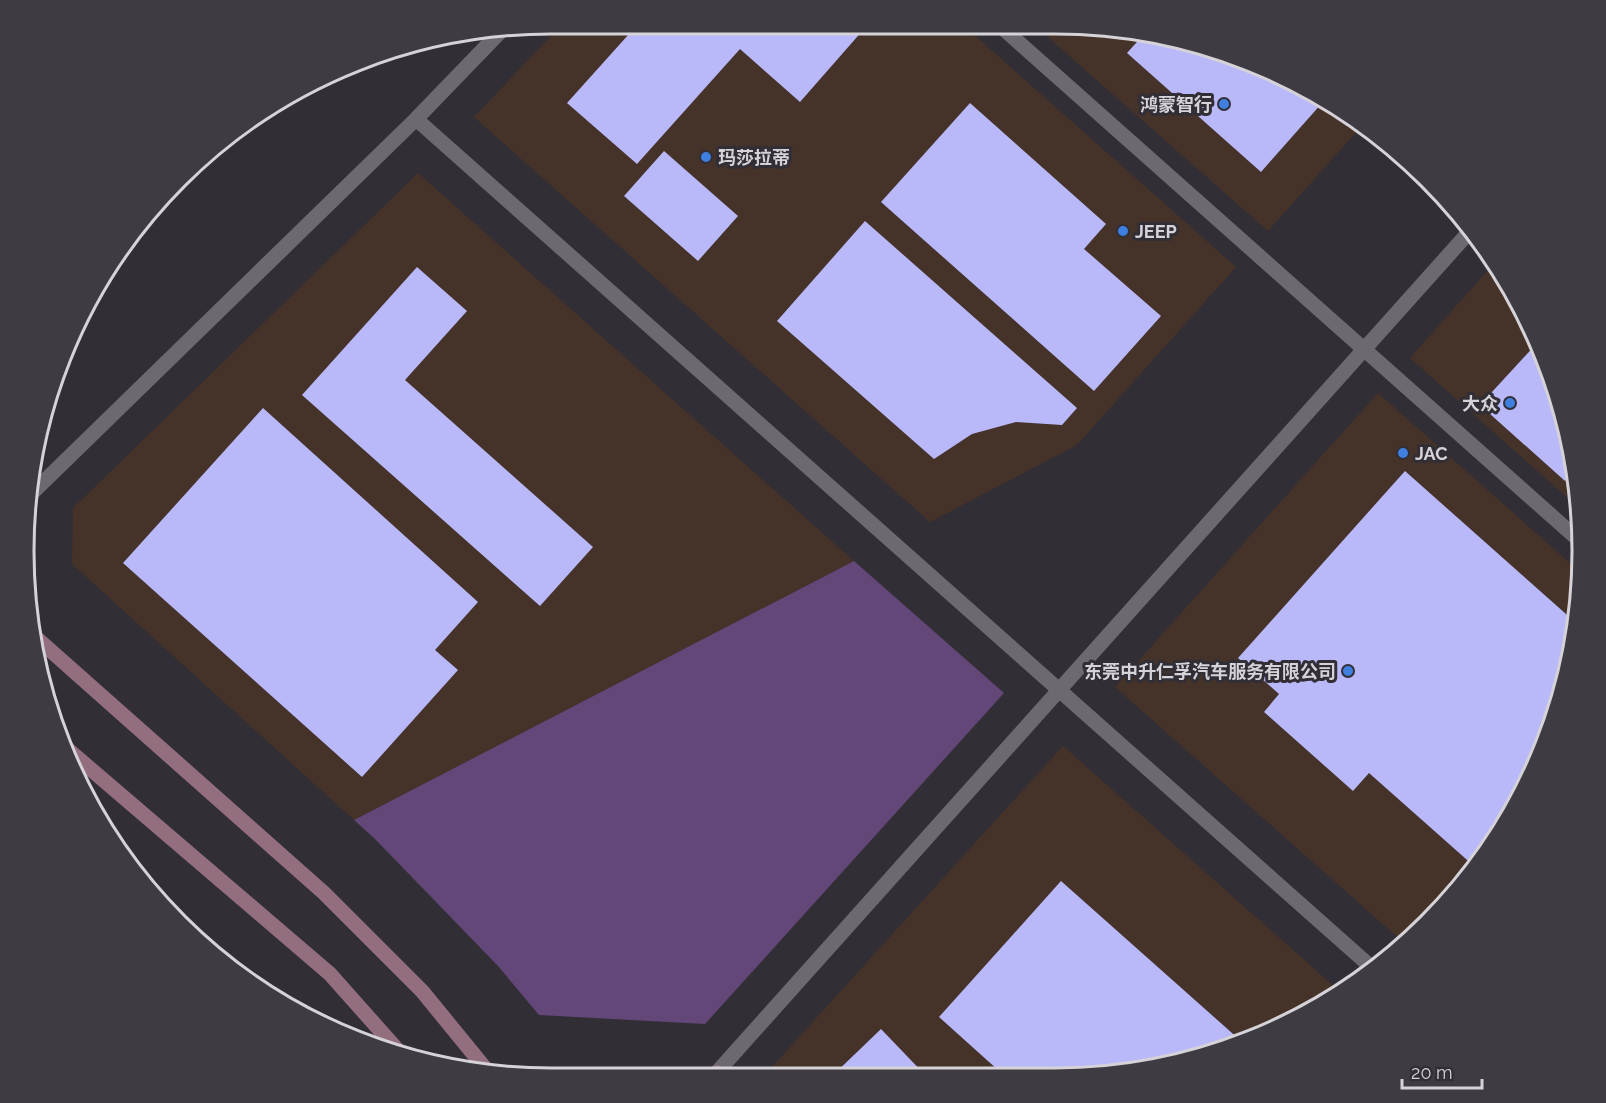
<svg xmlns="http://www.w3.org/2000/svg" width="1606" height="1103" font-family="Raleway,'Noto Sans SC',sans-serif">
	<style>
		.commercial { fill: #45332a }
		.green { fill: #634778 }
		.building { fill: #b9b8f9 }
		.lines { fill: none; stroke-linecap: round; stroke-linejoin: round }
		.street { stroke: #6d6971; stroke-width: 15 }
		.secondary { stroke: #936e7f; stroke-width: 15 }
		.shop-dot { fill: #3f7fe0; stroke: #322e36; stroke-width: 2 }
		.labels { text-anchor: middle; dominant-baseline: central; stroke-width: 6; stroke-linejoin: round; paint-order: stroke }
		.poi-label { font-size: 18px; font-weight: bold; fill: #d6d3d8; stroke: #322e36; text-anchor: end }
		.rim { fill: none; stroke: #d6d3d8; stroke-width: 3 }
	</style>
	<rect width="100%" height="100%" fill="#322e36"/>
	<path class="commercial" d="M562,24H962L1236,267L1077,445L930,522L474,117Z
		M1033,24H1055L1157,34L1288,79L1359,129L1268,231Z
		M418,173L854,561L354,820L72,564L73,508Z
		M1495,262L1542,350L1572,449L1578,507L1410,358Z
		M1378,393L1580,572L1572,655L1493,845L1427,925L1403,942L1115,687Z
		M1063,746L1337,989L1288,1024L1157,1069L1055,1079H761Z"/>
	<path class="green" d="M854,561L1004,693L705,1024L539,1015L498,966L375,839L354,820Z"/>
	<path class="building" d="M638,24H858L864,29L800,102L740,49L637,164L567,103Z
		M1145,33L1157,34L1288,79L1322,103L1261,172L1127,53Z
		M970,103L1106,224L1084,249L1161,316L1094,391L881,202Z
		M664,151L738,216L698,261L624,196Z
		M865,221L1077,408L1062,425L1016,422L972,434L934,459L777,321Z
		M417,267L467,311L405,380L593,547L540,606L302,395Z
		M1538,342L1542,350L1572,449L1574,471L1565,481L1480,405Z
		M263,408L478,602L435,650L458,670L362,777L123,563Z
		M1405,471L1575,622L1572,655L1542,754L1493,845L1475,867L1369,773L1353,791L1264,712L1279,694L1238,658Z
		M1061,881L1241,1041L1157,1069L1055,1079H1008L939,1017Z
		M881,1029L929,1079H829Z"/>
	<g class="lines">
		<path class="street" d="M998,24L1581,542
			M416,119L1370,966
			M29,496L416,119L501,31
			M711,1079L1470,231"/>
		<path class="secondary" d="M33,635L324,893L422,991L489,1073
			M66,748L330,974L402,1055
			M707,1079L717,1073"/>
	</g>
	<g class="shop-dot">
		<circle cx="1224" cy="104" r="6"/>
		<circle cx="706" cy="157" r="6"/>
		<circle cx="1123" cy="231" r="6"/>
		<circle cx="1510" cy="403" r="6"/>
		<circle cx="1403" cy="453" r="6"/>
		<circle cx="1348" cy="671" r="6"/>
	</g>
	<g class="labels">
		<g class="poi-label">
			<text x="1212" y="104">鸿蒙智行</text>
			<text x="718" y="157" text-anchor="start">玛莎拉蒂</text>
			<text x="1135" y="231" text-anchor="start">JEEP</text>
			<text x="1498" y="403">大众</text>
			<text x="1415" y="453" text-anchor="start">JAC</text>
			<text x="1336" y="671">东莞中升仁孚汽车服务有限公司</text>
		</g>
	</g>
	<path d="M0 0H1606V1103H0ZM551 34H1055A517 517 0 0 1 1572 551V551A517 517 0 0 1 1055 1068H551A517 517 0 0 1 34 551V551A517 517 0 0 1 551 34Z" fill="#3f3b43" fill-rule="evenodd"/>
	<path class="rim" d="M551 34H1055A517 517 0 0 1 1572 551V551A517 517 0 0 1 1055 1068H551A517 517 0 0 1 34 551V551A517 517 0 0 1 551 34Z"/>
	<path d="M1402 1079v9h80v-9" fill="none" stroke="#d6d3d8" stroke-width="3"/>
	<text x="1411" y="1079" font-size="18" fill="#d6d3d8" stroke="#322e36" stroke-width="4.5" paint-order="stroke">20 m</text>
</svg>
